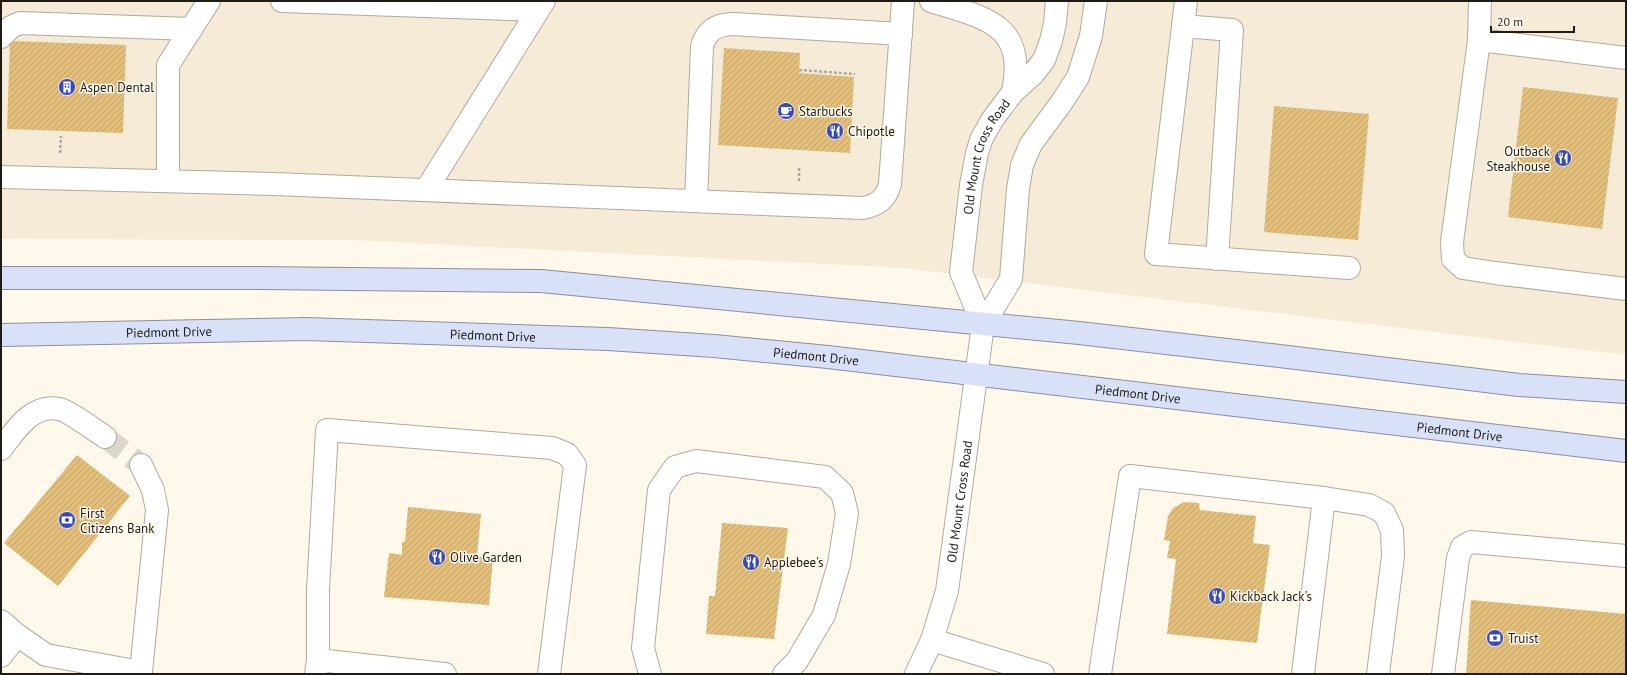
<svg xmlns="http://www.w3.org/2000/svg" width="1627" height="675" font-family="'PT Sans',sans-serif">
	<style>
		.built { fill: #f6ebd7 }
		.building { fill: url(#building-hatch) }
		.lines { fill: none; stroke-linecap: round; stroke-linejoin: round }
		.minor-tunnel { stroke: #ddd7cb; stroke-width: 22; stroke-dasharray: 22 11; stroke-linecap: butt }
		.minor-casing { stroke: #b1aa9e; stroke-width: 24 }
		.major-casing { stroke: #878fa6; stroke-width: 24 }
		.path { stroke: #aea99f; stroke-width: 2.5; stroke-dasharray: 3 2; stroke-linecap: butt }
		.minor { stroke: #fff; stroke-width: 22 }
		.major { stroke: #d9e1f8; stroke-width: 22 }
		.labels { text-anchor: middle; dominant-baseline: central; stroke-width: 3; stroke-linejoin: round; paint-order: stroke }
		.poi-label { font-size: 13px; fill: #1f1c18; stroke: #fff8eb; text-anchor: start }
		.street-label { font-size: 13px; fill: #1f1c18; stroke: #fff8eb }
	</style>
	<defs>
		<pattern id="building-hatch" width="6" height="6" patternUnits="userSpaceOnUse"><rect width="6" height="6" fill="#e1be7c"/><path d="M-1 1l2-2M0 6l6-6M5 7l2-2" fill="none" stroke="#c1a36a"/></pattern>
	</defs>
	<rect width="100%" height="100%" fill="#fff8eb"/>
	<path class="built" d="M1,1H1626V355L903,268L352,240L1,239Z"/>
	<path class="building" d="M10,41L126,45L123,133L7,129Z
		M724,48L800,53L799,73L854,77L850,153L718,145Z
		M1523,87L1618,98L1602,229L1508,217Z
		M1274,106L1369,114L1358,240L1264,232Z
		M77,455L130,496L58,586L4,543Z
		M1184,502L1199,503L1200,510L1256,516L1253,543L1270,545L1257,643L1167,634L1176,559L1167,558L1170,541L1164,540L1168,516L1173,508Z
		M408,507L481,514L477,556L493,558L489,605L384,597L389,553L402,555V542H405Z
		M722,523L788,528L774,639L706,634L709,596H715Z
		M1471,600L1626,614V674H1466Z"/>
	<g class="lines">
		<path class="minor-tunnel" d="M105,437L141,465"/>
		<g class="minor-casing">
			<g id="minor">
				<path d="M282,1L538,10"/>
				<path d="M931,1C984,18 1027,23 1013,92"/>
				<path d="M1186,1L1156,254L1349,268"/>
				<path d="M1480,1L1479,40L1452,242L1453,259L1463,268L1495,273L1626,289"/>
				<path d="M1183,26L1232,30L1217,259"/>
				<path d="M1,37L11,27L20,23L191,29"/>
				<path d="M1479,40L1626,58"/>
				<path d="M1,177L274,184L863,208C878,205 886,199 890,184L903,1"/>
				<path d="M168,181V65L209,1"/>
				<path d="M426,190L544,1"/>
				<path d="M696,201L702,46C707,30 716,25 732,24L901,34"/>
				<path id="s1" d="M983,325L961,272L971,185L977,153L981,140L992,120L1013,92L1033,74L1044,60L1051,41L1055,23L1057,1"/>
				<path d="M1,449C15,431 32,403 59,409C67,410 96,431 105,437"/>
				<path d="M1,621L17,635"/>
				<path d="M932,640L1043,674"/>
				<path d="M1,656L17,635L46,655L141,672L140,674"/>
				<path d="M318,660L445,674"/>
				<path d="M141,672L157,510L153,490L141,465"/>
				<path d="M316,674L318,660V590L327,430L552,448L567,454L575,465L549,674"/>
				<path d="M650,674L643,648L659,490L675,467L696,461L825,477L842,493L847,513L839,564L824,615L797,661L784,674"/>
				<path id="s2" d="M916,674L932,640L947,591L983,325L1011,279L1018,189L1022,165L1031,144L1062,102L1078,77L1091,36L1096,1"/>
				<path d="M1100,674L1130,476L1324,498L1369,505L1384,513L1392,530L1393,556L1378,674"/>
				<path d="M1303,674L1324,498"/>
				<path d="M1443,674L1458,558L1462,547L1471,542L1626,556"/>
			</g>
		</g>
		<g class="major-casing">
			<g id="major">
				<path d="M1,278H259L541,281L1079,333L1271,355L1519,385L1626,392"/>
				<path id="s3" d="M1,335L306,329L608,339L714,346L828,357L1626,451"/>
			</g>
		</g>
		<path class="path" d="M799,70L855,74
			M60,153L61,136
			M799,181V168"/>
		<use href="#minor" class="minor"/>
		<use href="#major" class="major"/>
	</g>
	<defs>
		<g id="building-disc" transform="scale(0.9)"><circle r="9.5" fill="#3749bc" stroke="#fff8eb"/><path d="M-4-6H4V6H1V3H-1V6H-4ZM-2.5-4.3h1.7v1.8h-1.7ZM.8-4.3h1.7v1.8H.8ZM-2.5-1h1.7V.8h-1.7ZM.8-1h1.7V.8H.8Z" fill="#fff"/></g>
		<g id="cafe-disc" transform="scale(0.9)"><circle r="9.5" fill="#3749bc" stroke="#fff8eb"/><path d="M-5.5-4.5H6V0H3Q3 3.5 0 3.5H-2.5Q-5.5 3.5-5.5 0ZM3-3.2v2h1.7v-2ZM-6 4.5H4V6H-6Z" fill="#fff"/></g>
		<g id="restaurant-disc" transform="scale(0.9)"><circle r="9.5" fill="#3749bc" stroke="#fff8eb"/><path d="M-5-6h1v4h1v-4h1v4h1v-4h1v5L-1.5 .5V6h-2V.5L-5-1ZM5-6V6H3V1.5H1.5Q1.5-4 5-6Z" fill="#fff"/></g>
		<g id="bank-disc" transform="scale(0.9)"><circle r="9.5" fill="#3749bc" stroke="#fff8eb"/><path d="M-6-4H6V4H-6ZM0-2.3a2.3 2.3 0 1 0 0 4.6a2.3 2.3 0 1 0 0-4.6Z" fill="#fff"/></g>
	</defs>
	<g fill-rule="evenodd">
		<use href="#building-disc" x="67" y="87"/>
		<use href="#cafe-disc" x="786" y="111"/>
		<use href="#restaurant-disc" x="835" y="131"/>
		<use href="#restaurant-disc" x="1563" y="158"/>
		<use href="#bank-disc" x="67" y="520"/>
		<use href="#restaurant-disc" x="437" y="557"/>
		<use href="#restaurant-disc" x="751" y="562"/>
		<use href="#restaurant-disc" x="1217" y="596"/>
		<use href="#bank-disc" x="1495" y="638"/>
	</g>
	<g class="labels">
		<g class="poi-label">
			<text x="80" y="87">Aspen Dental</text>
			<text x="799" y="111">Starbucks</text>
			<text x="848" y="131">Chipotle</text>
			<text x="1550" y="151" text-anchor="end">Outback<tspan x="1550" dy="15">Steakhouse</tspan></text>
			<text x="80" y="513">First<tspan x="80" dy="15">Citizens Bank</tspan></text>
			<text x="450" y="557">Olive Garden</text>
			<text x="764" y="562">Applebee's</text>
			<text x="1230" y="596">Kickback Jack's</text>
			<text x="1508" y="638">Truist</text>
		</g>
		<g class="street-label">
			<text stroke="none"><textPath href="#s1" startOffset="177">Old Mount Cross Road</textPath></text>
			<text stroke="none"><textPath href="#s3" startOffset="168">Piedmont Drive</textPath></text>
			<text stroke="none"><textPath href="#s3" startOffset="492">Piedmont Drive</textPath></text>
			<text stroke="none"><textPath href="#s3" startOffset="816">Piedmont Drive</textPath></text>
			<text stroke="none"><textPath href="#s3" startOffset="1140">Piedmont Drive</textPath></text>
			<text stroke="none"><textPath href="#s3" startOffset="1464">Piedmont Drive</textPath></text>
			<text stroke="none"><textPath href="#s2" startOffset="179">Old Mount Cross Road</textPath></text>
		</g>
	</g>
	<rect width="1627" height="675" fill="none" stroke="#1f1c18" stroke-width="4"/>
	<path d="M1491 26v6h83v-6" fill="none" stroke="#1f1c18" stroke-width="2"/>
	<text x="1497" y="26" font-size="12" fill="#1f1c18" stroke="#fff8eb" stroke-width="3" paint-order="stroke">20 m</text>
</svg>
